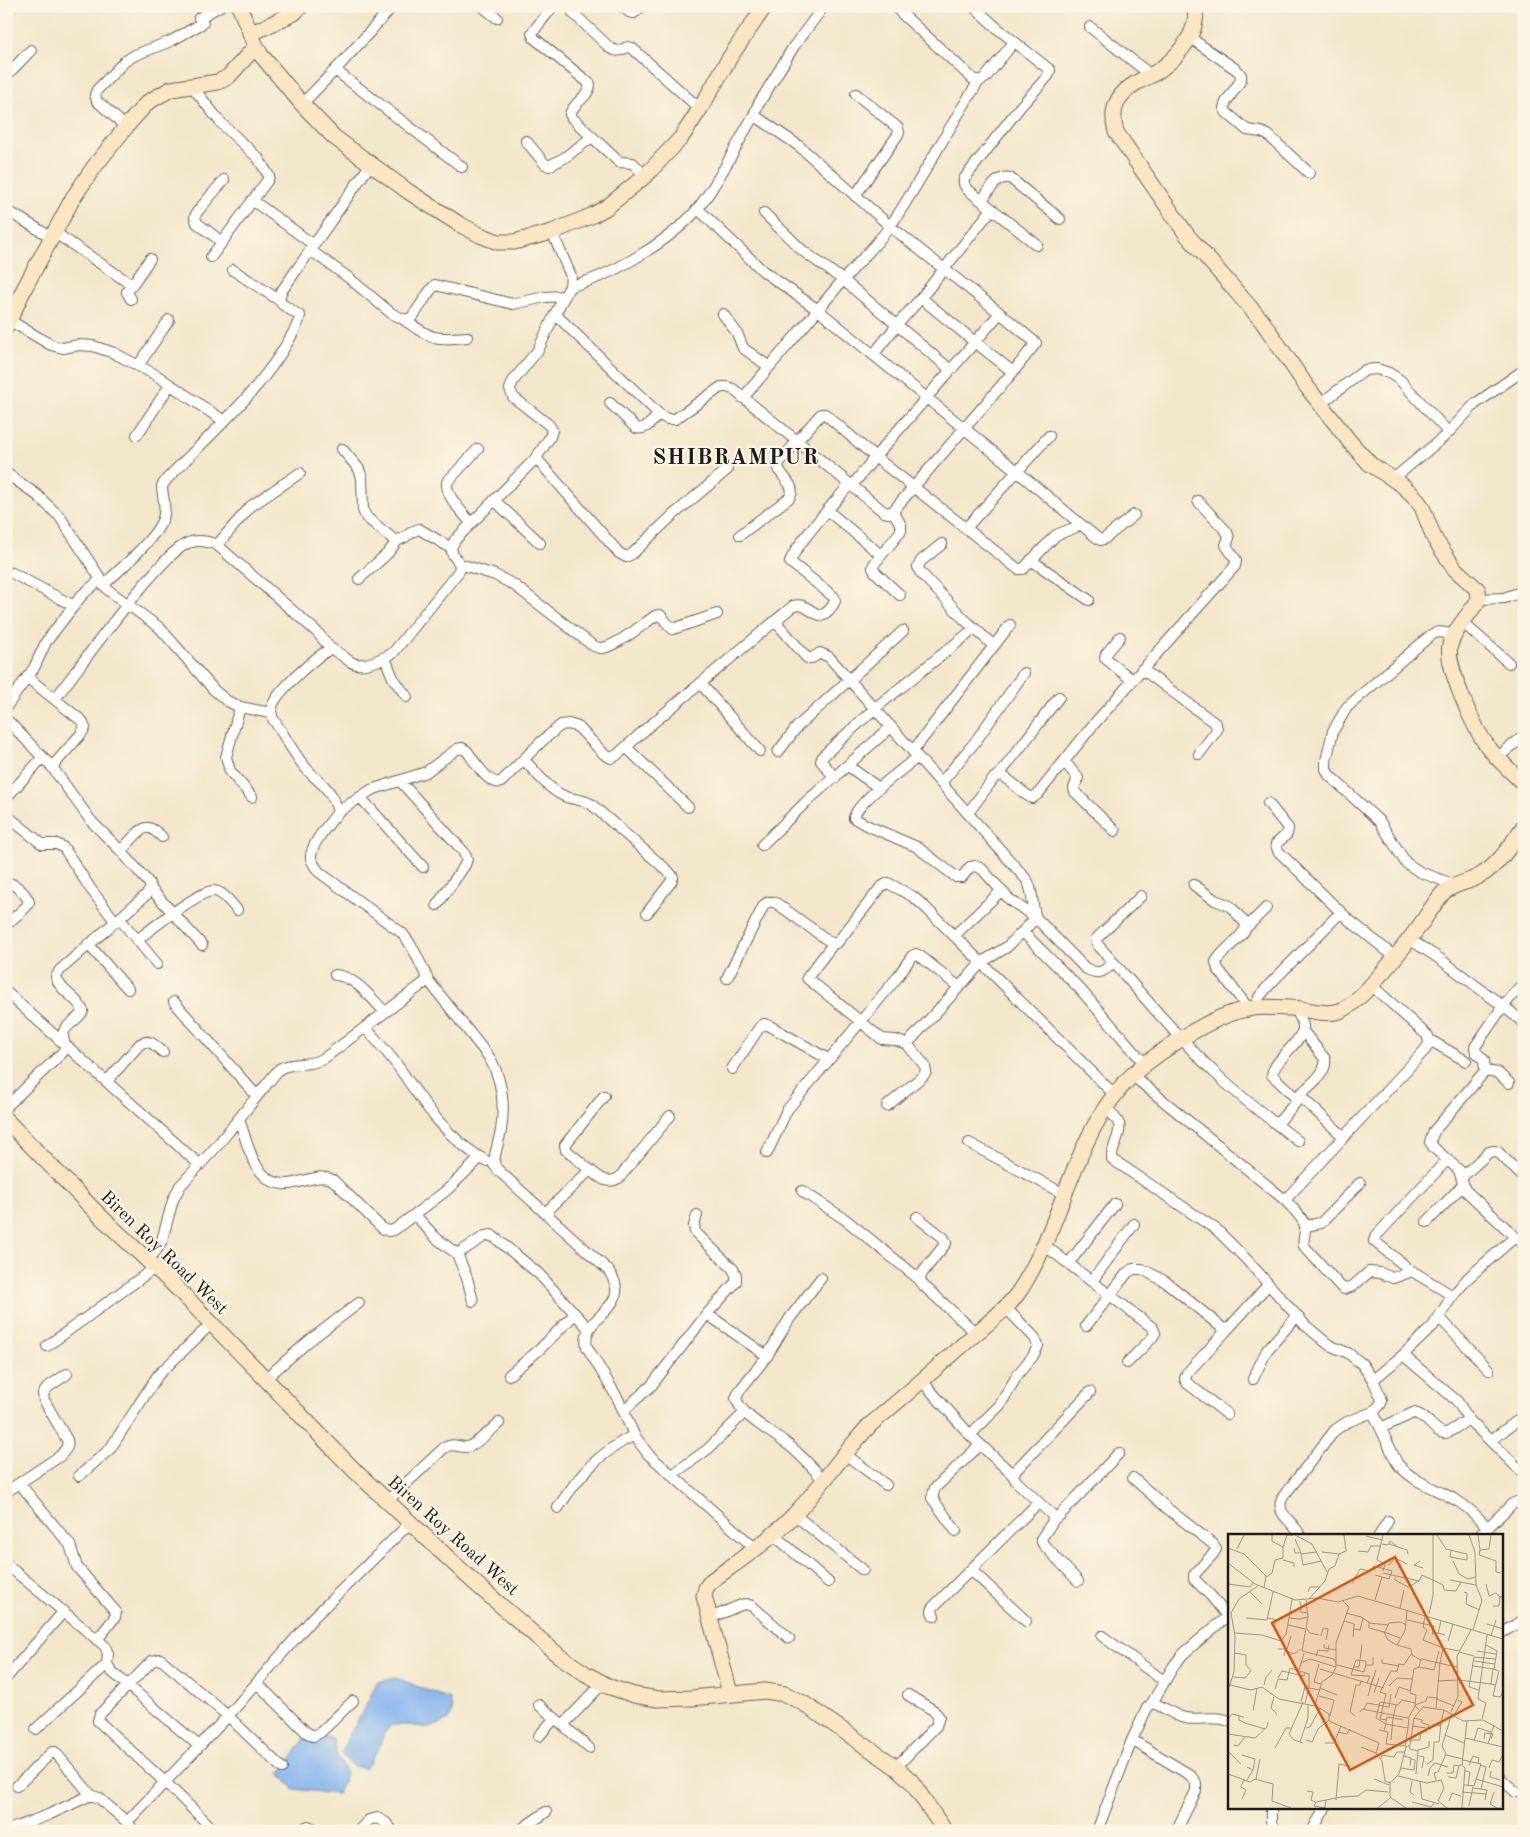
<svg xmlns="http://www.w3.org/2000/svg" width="1530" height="1837" font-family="'Old Standard TT',serif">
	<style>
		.water { fill: #82b3ee; stroke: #4f6885 }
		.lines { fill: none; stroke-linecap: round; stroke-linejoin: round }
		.street-casing { stroke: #676359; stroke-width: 12 }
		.secondary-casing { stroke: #676359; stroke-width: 17 }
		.street { stroke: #fff; stroke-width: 10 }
		.secondary { stroke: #fbe6c4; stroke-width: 15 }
		.labels { text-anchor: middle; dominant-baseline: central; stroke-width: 4.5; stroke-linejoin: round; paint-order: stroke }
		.street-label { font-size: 18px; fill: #1c1c1c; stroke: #fcf5e5 }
		.district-label { font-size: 22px; font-weight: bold; letter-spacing: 1px; fill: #1c1c1c; stroke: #fcf5e5 }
		.inset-road { fill: none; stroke: #9c9685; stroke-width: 1 }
		.view { fill: #de560d; fill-opacity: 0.15; stroke: #de560d; stroke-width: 2.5 }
		.inset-edge { fill: none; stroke: #1c1c1c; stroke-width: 2.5 }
	</style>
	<rect width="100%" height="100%" fill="#fcf5e5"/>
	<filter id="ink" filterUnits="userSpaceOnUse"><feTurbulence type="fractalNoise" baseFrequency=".02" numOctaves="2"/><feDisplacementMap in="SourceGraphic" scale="10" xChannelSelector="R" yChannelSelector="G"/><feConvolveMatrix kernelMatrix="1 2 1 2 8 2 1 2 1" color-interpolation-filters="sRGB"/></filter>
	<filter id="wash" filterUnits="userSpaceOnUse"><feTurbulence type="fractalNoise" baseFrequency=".0096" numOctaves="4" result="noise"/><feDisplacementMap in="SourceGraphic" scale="20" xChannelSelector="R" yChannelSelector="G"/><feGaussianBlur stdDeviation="1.12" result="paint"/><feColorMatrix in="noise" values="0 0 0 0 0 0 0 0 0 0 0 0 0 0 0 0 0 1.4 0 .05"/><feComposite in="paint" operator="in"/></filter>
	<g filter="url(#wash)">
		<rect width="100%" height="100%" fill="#f2e7cb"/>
		<path class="water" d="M396,1678L450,1699L452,1711L449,1720L430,1728L408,1725H391L384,1733L378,1750L365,1769L351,1765L341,1754L348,1737L363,1712L377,1682Z
			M317,1733L333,1739L337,1756L346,1773L338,1794L294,1789L280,1774L306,1737Z"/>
	</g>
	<g filter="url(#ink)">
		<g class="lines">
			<g class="street-casing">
				<path id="street" d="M482,6L497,18
					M553,6L532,33L534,38L590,84C590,96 574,102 570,114L572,118L619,162L633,163L645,176
					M622,6L629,12L634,13L642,6
					M824,6L794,46L758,105L754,115L799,146L890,226L944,269L921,298L975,342L875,457L852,486
					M973,6L997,28L1050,70L1048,76L1020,107L964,179V184L967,189L1037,245
					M900,12L973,79L979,81L985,78L1014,42
					M573,13L610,48C618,53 620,50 628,47L632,48L700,109
					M1090,27L1152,76
					M1189,37L1237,70L1241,75V80L1226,102L1224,108L1227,113L1247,130L1261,132L1268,135L1309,173
					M335,70L462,167
					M6,76L31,50
					M191,85L221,123L258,158L269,176L267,181L211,257
					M302,104L339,66L393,6
					M126,127L97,101L95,95L97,90L124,62L135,55L171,41L203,23L199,18L220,6
					M526,141L545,164L549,166L564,158L592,137
					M855,196L899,133L898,128L856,94
					M252,200L314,245
					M982,200C989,191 997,175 1010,178L1060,219
					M698,209L763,271L818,310L1018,472L1096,537L1100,540L1104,539L1134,515
					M6,210L51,237
					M54,232L132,285L127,292L131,299
					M222,242L197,223L195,217L197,212L224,180
					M310,250L349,278L391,313L403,319H410C420,309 425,295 435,285L513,304L545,297L565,296
					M233,270L279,300
					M132,285L150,259
					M570,286C609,278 675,238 699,207C721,179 736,145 754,115
					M921,298L897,325L843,280C859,262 877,244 891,225C923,178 948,128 979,81
					M1000,313L1036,343L1013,372
					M555,314L659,414L667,419H675L721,387H727L733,389L884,512L889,513L893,511L1013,372L975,342L1000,313L944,269L992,209
					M723,314L737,333L743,348L768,366
					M403,319C432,339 432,340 467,337
					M9,320L51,345L63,348L79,345L93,346L114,353L156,375L224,421
					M873,355L897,325L951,370
					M138,366L169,320
					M743,398L843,280L803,251L764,213
					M610,403L636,428C646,431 652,421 659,414
					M1320,404L1365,370L1377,369L1389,373L1400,380L1448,432
					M137,435L170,385
					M342,449L359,469L362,478L363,510L366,517L393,539L398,540C406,539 410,531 419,529L451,548
					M536,458L619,553L626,557L632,554L673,515L727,470
					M6,473L37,495L60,517L108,590L160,628L214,690L227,701L240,707L271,713
					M1393,479L1445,436L1475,404L1524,370
					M494,500L540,543
					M828,511L881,555
					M893,511L901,525V531L874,564L873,568L875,572L900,595
					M471,523C462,511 446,498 447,482L478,449
					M966,528L1049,436
					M740,535L789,498C799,485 778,477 778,464L797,441L821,414H825L875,457L1018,569H1023L1056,535L1074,528L1079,524
					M942,544L921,561L918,567L920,572L964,619L994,646
					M217,545L251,506L300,473
					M1031,560L1089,600
					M460,564L495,575L514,585L592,645C596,647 599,649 603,648C618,645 642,625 655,616L660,615C665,619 667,625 673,629L717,614
					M12,573L74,606
					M359,579L387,554L398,540
					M103,585C119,571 162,533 164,514C166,504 162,495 162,486L166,480C208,436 259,393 289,340C294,332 298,325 300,316L282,304L279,300L281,292L370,165
					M1479,599L1504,598L1524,591
					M775,621L807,658H812L820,653L829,657L1027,880C1034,892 1031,905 1036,918L1085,968C1100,976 1102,972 1114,963C1147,1000 1179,1039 1215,1073C1241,1098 1270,1119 1298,1141
					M1463,623L1509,663
					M1454,635C1445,633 1439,630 1431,635L1347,707L1333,731L1326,761V769L1329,775L1380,822L1406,863L1420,872L1455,885
					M1120,637L1106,654L1105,658L1132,680
					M385,658L393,678L407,697
					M1142,669L1216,724L1217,730L1199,754
					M28,678L82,721L85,728L81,734L52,767
					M701,684L760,751
					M55,699C87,657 118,613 154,573C163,563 175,549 188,543C198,539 207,541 217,545L317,632L331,649
					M6,707L34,668L46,642L82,595L100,580
					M240,707L226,757L230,771L252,797
					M6,719L52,767L91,821L121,851L149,883L151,889L146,895L60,970L56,977C60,992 78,997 83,1011C79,1020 62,1026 63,1036C63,1040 65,1044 65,1048L62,1053L6,1107
					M626,747L688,807
					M913,751L1010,625
					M778,752L797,727L903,631
					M1498,757L1524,736
					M524,760C536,772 548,789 564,796C573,800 582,799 591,804L669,872L673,877L671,882L647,913
					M1064,761L1078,778L1074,788L1075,792L1115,831
					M848,766L879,788
					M999,775L1059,697
					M835,778L821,761L823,756L874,709L974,629
					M400,781L463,851L467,859L465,865L437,905
					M941,783L975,742L1024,673
					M360,797L423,867
					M6,798L43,757
					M1268,803L1288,828L1287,834L1276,844L1278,851L1349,920L1395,957
					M338,812L371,790L426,772L457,749L462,748L467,751C474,761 489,786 501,782L542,741L561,725L569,724L578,727L604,754L611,758L617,755L647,728L793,606C805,602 810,613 821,615C827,614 833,606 835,601L834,597L790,562C795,545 836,501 850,484
					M968,813L994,778L999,775C1012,779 1019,792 1032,798L1038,794L1093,725L1235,566L1236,560L1226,545L1229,538L1227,532L1198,501
					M6,815L42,844H57L64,848L90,888L115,921
					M762,845L806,802L891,727
					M121,851C127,845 141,826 149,828C153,829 159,834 162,837
					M6,885L9,883C18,886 26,894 29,902L26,907L6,925
					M1194,885L1215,900L1230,906L1246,924C1247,936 1222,949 1216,962L1218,969L1249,1009
					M151,889L202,945
					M119,918L157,964
					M1246,928L1266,908
					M1023,932L1079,988L1145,1064
					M955,935L1001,891
					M1409,939L1440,959L1503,1006L1475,1047L1476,1052L1484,1060L1485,1071L1434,1131L1430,1142L1434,1148L1459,1170L1465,1190L1524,1245
					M137,940C150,930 199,891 213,891C223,891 231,903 237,910
					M88,944L128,989
					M833,944L807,978L882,1039L895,1040L907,1044L982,962L1007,947L1036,918L1009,899L982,869L976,866L970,867L962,877H956L917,847L866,825L854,818C855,804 905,767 918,757
					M1114,963L1097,944L1096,939L1141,896
					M335,975C355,976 371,998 385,1012
					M727,978L764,905C768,901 771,901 776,903L833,944L837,943L881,887L888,883L912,896L923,905L1116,1096
					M428,980C420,963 414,947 402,933L319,872C316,868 312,863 311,858C310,844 330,823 338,812C331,784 316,783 301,762C291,749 283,733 273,719C272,715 270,711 272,707C276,692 317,655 331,649C339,652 344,658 351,662C363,669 382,659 393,653L459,571L460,564L453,555L451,548L455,540L536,458L550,437L552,430L549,425L513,397L510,389L513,381L538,350L555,314L570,286L571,276L552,232
					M1524,982L1503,1006L1524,1023
					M6,992L200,1165
					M174,1002L257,1096
					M1256,1008L1259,997L1270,984L1341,912
					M366,1028C377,1041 390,1055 400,1069C424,1104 448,1140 486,1161
					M1428,1039L1466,1061
					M732,1069L759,1028L764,1024L770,1026L828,1059
					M1485,1071L1498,1073L1509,1083
					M1133,1076L1285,1200C1291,1207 1303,1217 1305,1226C1306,1233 1302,1239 1304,1246L1341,1287L1344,1289L1353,1286L1369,1272L1380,1273L1393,1278L1412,1271L1453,1296
					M107,1081L140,1044C150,1038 155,1046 163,1052
					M1299,1095L1344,1137
					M1296,1098C1306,1088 1328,1074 1325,1059L1303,1031
					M887,1106L923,1076L926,1072L925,1066L907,1044
					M1107,1108C1110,1112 1117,1119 1119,1124C1122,1133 1111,1148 1112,1159L1217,1230L1246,1259L1305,1325L1329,1345L1348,1353L1362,1364L1373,1380L1381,1397L1382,1401L1380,1405L1373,1412L1347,1422L1335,1430L1282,1498C1275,1516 1294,1520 1300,1536
					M239,1119C247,1142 254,1183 284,1184C290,1185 297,1182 303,1181C314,1178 322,1175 333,1180L382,1228L388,1231L394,1230L447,1190L480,1158
					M1277,1124L1297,1101L1296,1098L1272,1075C1274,1059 1305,1040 1303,1026C1302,1020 1298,1013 1295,1008
					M969,1143L1064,1194
					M767,1153L787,1110L896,979L912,956L916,954L920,956L959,987
					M590,1170C599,1177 607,1185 619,1178L670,1116
					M1462,1177L1489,1152L1493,1151L1498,1152L1524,1178
					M802,1191L846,1220L919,1279
					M1285,1200L1424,1051L1429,1044L1428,1036L1371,985
					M545,1213L590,1170L566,1150L565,1145L604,1096
					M415,1215L436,1238L457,1254L485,1236L491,1235L494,1237L539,1274L589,1329
					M697,1215L694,1226L695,1232L733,1269L736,1275V1282L707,1314
					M917,1217L944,1238L946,1243L923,1272L919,1279L924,1286L976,1333
					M1427,1222L1463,1185
					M1305,1226L1321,1223L1360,1183
					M1044,1245L1153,1328L1155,1333L1152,1338L1127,1363
					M457,1254L467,1278L473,1301
					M148,1260L157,1249L162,1240L173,1200L180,1186L216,1147L279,1069C293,1061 308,1067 323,1059L428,980L489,1057C502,1079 505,1105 501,1130C499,1142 494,1153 494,1165L499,1171L608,1270C637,1310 579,1313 587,1347L618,1399L634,1435L648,1454L756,1549
					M1069,1263L1115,1204
					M1407,1271L1404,1265L1374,1241L1376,1236L1447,1160
					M821,1278L790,1318L767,1356L740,1390L736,1398C741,1417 776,1434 791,1447C803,1457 814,1469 824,1481
					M1092,1281L1134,1224
					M1439,1317L1489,1370
					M1086,1326L1127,1273L1133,1269H1142L1166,1282L1226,1331L1268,1285
					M1226,1331L1187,1373L1185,1379L1187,1383L1227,1414
					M47,1346L156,1267
					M1403,1355L1457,1401L1470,1421
					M509,1375L539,1350L575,1314
					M265,1379L310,1340L359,1303
					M1253,1379L1267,1350L1296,1317
					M1373,1380L1403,1355L1433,1326L1451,1298L1468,1278L1515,1237
					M922,1381L970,1435L1013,1475
					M1090,1392L1016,1470L1013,1475L1016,1481L1052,1515L1057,1517L1060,1515L1119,1453
					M624,1410L651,1386L707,1314L767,1356
					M1373,1412L1397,1463C1413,1483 1438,1489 1459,1502C1470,1509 1479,1518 1488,1528
					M1381,1428L1413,1413C1427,1414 1435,1434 1445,1433C1452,1432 1460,1424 1466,1421H1470L1524,1474
					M970,1435L1000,1405L1018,1374L1033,1356L1038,1346L1035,1338L1007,1309
					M1491,1440L1524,1416
					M845,1454L886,1485
					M672,1475L708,1449L745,1412
					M79,1476L110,1449L158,1375L211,1324
					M1133,1478L1168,1509L1213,1544L1216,1549L1213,1554L1194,1575V1579L1211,1596L1227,1616
					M20,1484L70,1545L77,1567L116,1612L115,1617L97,1640
					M6,1492L60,1456C65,1450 69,1447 67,1440L44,1400L43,1394L48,1387L67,1374
					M387,1501L444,1448C455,1442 458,1448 467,1447C476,1445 492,1429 499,1423
					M558,1508C579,1475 599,1453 634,1435
					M795,1515L863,1570
					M1052,1515L1053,1521L1041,1539L1043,1544L1078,1581
					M956,1531L932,1498L935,1488L980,1445
					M774,1535L828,1582
					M1379,1536L1388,1521
					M1479,1536L1512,1504L1517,1502L1524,1506
					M6,1564L105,1646L108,1654L107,1664L111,1671L199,1746
					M971,1570L1026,1621
					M934,1616L932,1612L933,1607L1038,1503
					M710,1618L741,1605L746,1604L752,1606L789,1638
					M1501,1633L1524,1620
					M1102,1636L1164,1681
					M6,1678L64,1611
					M257,1683L306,1732L313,1736L321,1732L353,1701
					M1152,1703L1173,1667L1183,1654L1229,1615
					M539,1705L563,1725L603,1683
					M563,1725L589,1748
					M36,1729L107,1664
					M539,1736L555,1718
					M1132,1740L1190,1775L1196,1783V1791L1176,1831
					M896,1767L936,1726L939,1717L933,1710L908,1695
					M1501,1779L1516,1792
					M17,1786L52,1752H55L91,1795L99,1798L127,1822
					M1271,1808V1821L1274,1831
					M6,1831L48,1815L91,1795
					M134,1831L127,1822L228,1716L313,1618L410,1523
					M215,1831L166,1783L98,1721L100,1714L152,1661L160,1659L163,1661L228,1716L282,1768
					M299,1831L308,1826L319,1831
					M358,1831L369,1820L377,1818L385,1822L393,1831
					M519,1831L546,1812
					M1097,1831L1132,1740L1147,1708L1152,1703C1164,1706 1173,1716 1185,1718C1200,1721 1214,1715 1229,1721
					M1312,1831L1325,1808"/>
			</g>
			<g class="secondary-casing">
				<path id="secondary" d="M239,6L256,46L261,55L302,104L334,137L409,192L459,224L480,235L498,242H514L552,232L591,216L607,207L645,176L681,138L700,109L730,57L765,6
					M1196,6C1195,11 1196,17 1195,22C1192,39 1176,58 1162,68C1154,75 1144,78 1136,83C1116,95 1110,111 1116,132L1187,235L1262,321L1307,387L1350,442L1370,464L1402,485L1414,496L1422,507L1434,538L1455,569L1478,590L1479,599C1470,614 1455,628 1450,645C1445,665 1475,731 1489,748C1499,761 1512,772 1524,784
					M250,34L294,13L301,6
					M6,327L25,287L73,198L94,167L130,122L148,102L171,89L218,82L228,77L256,46
					M6,1120L100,1216L176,1287L355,1471L475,1583L558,1655L586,1674L610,1687L634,1695L658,1699L692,1698L765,1691L785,1694L803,1703L896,1767L911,1781L945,1831
					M730,1693L704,1596L706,1588L711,1581C740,1560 769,1541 793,1516C821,1487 843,1453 871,1424C906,1395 940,1365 974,1335C990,1321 1006,1310 1018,1293C1067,1221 1073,1121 1145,1064C1174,1042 1216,1013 1253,1008C1265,1006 1278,1008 1290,1008C1307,1008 1326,1017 1342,1010C1364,1000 1406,944 1421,924C1428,914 1435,902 1443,893C1454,883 1469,883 1481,875C1500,864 1512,843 1524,826"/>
			</g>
			<use href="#street" class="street"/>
			<use href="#secondary" class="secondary"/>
		</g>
	</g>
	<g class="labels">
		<g class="street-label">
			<text transform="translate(164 1253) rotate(44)">Biren Roy Road West</text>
			<text transform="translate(453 1536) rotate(42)">Biren Roy Road West</text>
		</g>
		<g class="district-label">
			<text x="736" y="458">SHIBRAMPUR</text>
		</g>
	</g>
	<g transform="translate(1228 1534)">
		<rect width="275" height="275" fill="#f2e7cb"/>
		<path class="inset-road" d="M67,1L84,10L99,38M209,1L218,15L239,20V26L222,23L223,17M241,1L247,18L248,51L254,66L245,96M250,1L252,16M138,2L154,6M67,5L73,19M154,10L160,11L162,7L170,13M161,10L179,16L180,20M55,13L59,1H65M0,14L16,20L38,42L36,54M66,14L67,19H73L75,31L93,27M9,15L16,1M130,17L140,18L143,12H153M94,18L111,20M73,20L88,18M251,21L268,27V38L273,39M251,21L252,16L261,15L263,1M55,26L66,29V33M192,27L186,31L195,34M225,27L231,40L240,45L248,43M0,29L27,50L67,66L89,64L110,68L130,62L275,105M161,31L167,24L179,30M155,37L157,30L149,26L155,1M155,39L191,47L194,41L215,51L216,56L228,57L233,48M38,43L44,39L47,26L55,24V13L44,7V1M167,43V46L180,53L191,47M222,46L248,51M124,49L132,35L142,37L146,32L164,37L161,45L147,41M0,50L22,53L25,49M258,50L261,62L268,59L272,63L275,62M21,57L34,70M80,58L82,53H92M236,58L239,59L238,70L252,76M64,65L61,84L72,85L80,83L78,66M81,65L97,47L101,35L107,32L111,20L118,17L116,1M147,66L154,43M72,67L73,78L80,79M115,67L121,73L108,109V133L104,141L94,148L87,171L101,180V187L151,209L148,220L154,227L157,247L162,249V263L178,274M265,72H271L272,63M172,74L176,56M118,79L133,83L141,88V94L156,98L160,106L169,111L177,97L179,77M201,80L205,62V1M197,82L195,93L199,96L195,106L215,114M80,83L74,117L106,125L108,129M18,84L39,86L45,58M40,84L49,86L55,82M179,86L206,92L204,100L210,99M116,87L126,90L125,103M213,87L210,99L217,101M141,89L160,91M259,90L275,95M60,91L77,95M78,94L82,99L91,101M126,95L132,96L135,84M156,98L172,104M157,98L161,89L173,88L178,91M6,99L34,101L53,107L58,100L61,84M93,102L95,94L100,95L98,106M263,102L268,86M220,107L225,90M96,110V114L108,116M169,111L183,115L184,121L193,126L191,133L186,135L182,159L188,161L187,172L191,176M258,111L269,117L266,135L271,137L265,162L272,163L275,158M50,115H59L63,102M249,117L268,120M231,118L246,122M56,122L57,117L66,120L73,115M88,122L90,116L100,117L101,111M154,125V129L171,132M193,125L229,133M246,127L267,130M73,129L82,125L108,133M212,129L215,114L232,117M91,130L86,148L93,150M109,131L136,138L138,131H145V123M138,131V127L128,126L123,141L142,142L139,149M245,132L266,135M126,133H131L134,111M191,133L206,136L211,117M92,135L156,154M265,135L263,150L268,151M71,136L76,119M5,143L17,144L23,137L18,131V121L6,119M50,144L54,137L76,142L77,139M231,146L263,150M209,147L231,146M2,151L23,156L34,153L51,165L87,172M36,151L38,143L44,136M143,151L148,136M161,152L169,144L184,145M92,154L109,161M47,155L50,145L59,146L62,134L81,140V154L92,156M0,156L6,138L7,102L3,79L11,65L30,52M251,156L241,153L246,123L267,125M146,159L151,144M91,162L106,166L102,182M140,162L145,144M46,163L43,174L49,180M167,164L171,153L183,157M209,165L226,172M73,168L77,153L81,154L77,169M156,168L158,160L152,158L163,137H169L171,130L176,131L183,120M156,168L152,185L158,186V190L180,194L177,212M168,171L165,184L175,186M187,171L198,167L199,163L210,164M208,174L212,128M136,175L139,169L161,173L163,160M25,177L29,154M132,178L134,175L180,184M223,178L230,162L229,122L243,96M226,181L234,168L230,166M11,182V186L17,189L37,195M127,182L122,178L128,151H132L133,147M186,184L194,186V189L201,191L200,195M0,185L4,180L16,183M254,185L258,169L250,165L259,101M158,186L159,183L165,184L163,206M204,191L212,192L216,176M184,192L199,194M78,194L82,193L92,174M180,194L181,183L187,172M151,196L160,198L158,210L178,212M156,197L158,190L148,184L152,168L170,171L174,166L187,169M110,198L119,200L122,195M0,200L27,204L39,193L40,188M217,201L236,209M237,204L275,213M256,205L257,199L265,200L263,205M78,206L84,208L90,195L101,186M183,206H192L193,197L198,198M246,207L250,194L263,198M72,208L80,184V171M75,209L66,206L61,200L75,168M97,209H106L113,192M260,210L266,191M6,211L10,212L17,203M181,212L182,215L190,217L188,240M133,213L148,219M47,214L58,194H63M190,216L201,213V207M0,217L13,230M14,221L27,225L25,236M218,221L235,225M176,222L183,224L182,232M191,222L196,223L194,234M153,225L154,221L166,223L169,218H177M235,226L253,230L246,252L236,251M199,230L205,226L206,208H211L213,189M241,231L245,222L251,224L250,229M252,231L258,233L253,255M19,233L25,236L19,246M173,234L186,236L187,226L183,225M261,234L264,226L271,228L275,220M237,237L242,238L240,252M263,237L262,243L272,246M219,239H225L226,231L231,232M0,240L22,248L27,245L45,250L44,267L63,274M170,242L199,249L213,246L216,254L210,267L219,274M200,242L202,234L207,229L220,233M220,243L228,244L231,231H234M28,245L32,225M146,245L161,251M248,245L275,253M208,246L206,239L210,238L218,220L214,212L224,179M184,247L182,258L186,261M192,248L194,265L211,270M162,249L171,240L178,213L182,211L186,184L195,173L216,176L235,187L255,186L275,197M245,254L259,256L257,266M79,257L85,258L83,266L87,268M234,258L259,260M266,258L262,270L269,274M14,265L18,256L13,253L16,245M98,266L97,274L86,272L88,268L113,263L130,262L138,256L160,258M108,266L111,230L120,232M221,267L224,259L233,262M184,268L203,273L206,269M241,272L245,253M150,274L162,264M234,274L237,234L234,231L239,187"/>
		<path class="view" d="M167,23L245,171L122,236L44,89Z"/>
		<rect width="275" height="275" class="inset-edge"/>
	</g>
	<rect width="1530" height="1837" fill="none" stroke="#fcf5e5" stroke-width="25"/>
</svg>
